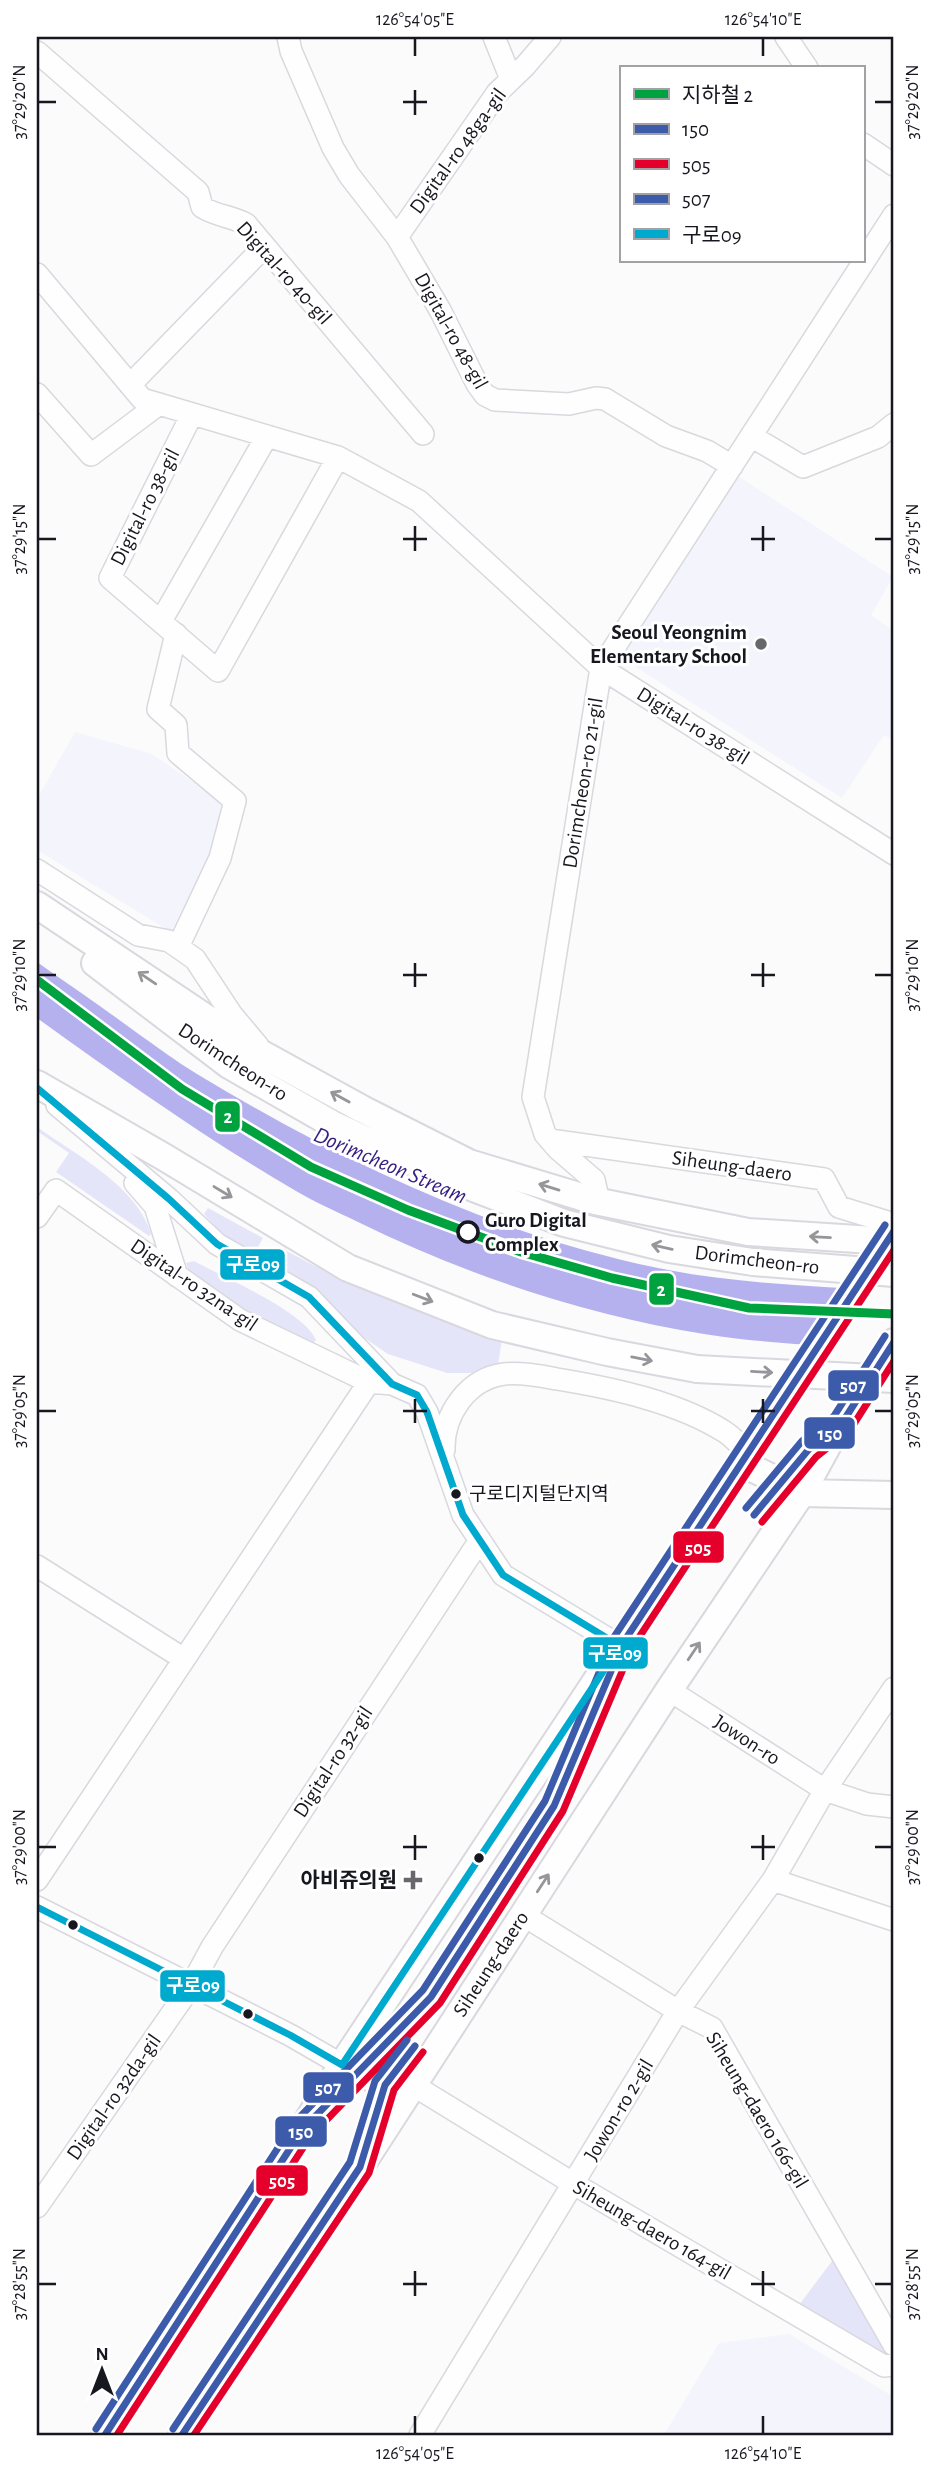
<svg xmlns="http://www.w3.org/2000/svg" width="931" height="2472" font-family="'Alegreya Sans','Noto Sans KR',sans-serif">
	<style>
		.built { fill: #f4f4fd }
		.green { fill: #e4e5f9 }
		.water { fill: #b4b1ee }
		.pier { fill: #fbfbfb }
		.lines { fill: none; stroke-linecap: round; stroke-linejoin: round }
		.minor-casing { stroke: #d8d8de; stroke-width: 24 }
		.major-casing { stroke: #d8d8de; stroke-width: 30 }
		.minor { stroke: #fefefe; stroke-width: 21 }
		.major { stroke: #fefefe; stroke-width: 26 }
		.major-bridge-casing { stroke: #d8d8de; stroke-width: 30; stroke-linecap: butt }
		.major-bridge { stroke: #fefefe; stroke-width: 26 }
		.bus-1-casing { stroke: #fff; stroke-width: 12 }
		.bus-2-casing { stroke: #fff; stroke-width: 12 }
		.bus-3-casing { stroke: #fff; stroke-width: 12 }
		.bus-4-casing { stroke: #fff; stroke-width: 12 }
		.bus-1 { stroke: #3d5bab; stroke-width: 7 }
		.bus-2 { stroke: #e4002b; stroke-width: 7 }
		.bus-3 { stroke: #3d5bab; stroke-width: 7 }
		.bus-4 { stroke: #00a9ce; stroke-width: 7 }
		.metro-1-casing { stroke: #fff; stroke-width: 14 }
		.metro-1 { stroke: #00a23f; stroke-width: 9 }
		.oneway { stroke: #96969a }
		.ticks { fill: none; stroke: #171720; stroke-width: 2.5 }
		.poi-dot { fill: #67676d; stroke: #fff; stroke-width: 2.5 }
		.stop-dot { fill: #fff; stroke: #171720; stroke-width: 3.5 }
		.bus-dot { fill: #171720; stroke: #fff; stroke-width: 2.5 }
		.labels { text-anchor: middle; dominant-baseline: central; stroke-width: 6; stroke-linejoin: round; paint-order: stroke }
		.bus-label { font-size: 19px; fill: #171720; stroke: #fff; text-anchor: start }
		.street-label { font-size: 21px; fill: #171720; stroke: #fff }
		.poi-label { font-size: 21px; font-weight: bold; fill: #171720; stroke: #fff; text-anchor: end }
		.stop-label { font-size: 21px; font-weight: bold; fill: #171720; stroke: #fff; text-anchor: start }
		.water-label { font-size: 23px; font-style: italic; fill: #361e83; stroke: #fff }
		.line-badge { stroke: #fff; stroke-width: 2.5 }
		.badge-label { font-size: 19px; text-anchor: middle; font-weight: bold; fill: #fff }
		.neatline { fill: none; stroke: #171720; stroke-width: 2.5 }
		.ticks-label { font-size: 18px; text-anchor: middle; fill: #171720 }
	</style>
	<rect width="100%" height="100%" fill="#fbfbfb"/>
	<path class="built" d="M738,476L893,577L871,615L894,631V740L884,735L842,798L620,657Z
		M75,732L152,754L224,803L210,856L171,932L37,850V799Z
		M789,2334L894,2397V2435H664L719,2343Z"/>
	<path class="green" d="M37,1127C75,1154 138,1187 151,1234L149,1236L56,1172L69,1153L37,1131Z
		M208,1208L263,1238L249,1263L204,1214Z
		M285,1250C353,1288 428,1317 502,1339L498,1365L474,1373H447L388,1354L273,1276Z
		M194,1261C223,1277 305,1312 316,1340L313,1344L244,1312L189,1271L186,1263Z
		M835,2257L894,2360L799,2305Z"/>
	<path class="water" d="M37,962C71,986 106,1010 140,1035C159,1048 177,1062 197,1074C340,1160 493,1234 658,1268C736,1284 815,1286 894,1291V1349C831,1346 767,1344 704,1334C585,1315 466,1275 358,1222C338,1212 316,1203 296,1191C205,1138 122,1079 37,1018Z"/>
	<path class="pier" d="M218,1082L323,1141L442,1198L562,1239L657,1264L713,1274L768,1280L894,1287V1352L799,1347L839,1286L713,1275L614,1256L543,1235L445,1200L339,1153L216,1084Z"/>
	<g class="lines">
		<g class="minor-casing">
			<path id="minor" d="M288,37L291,51L333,148L349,175L397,237L440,310L477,384L485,395L495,400L569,404L596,398L605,399L666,436L707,451L732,466
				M494,37L511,79
				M786,37L807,68
				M37,52L198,192L202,207C216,216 231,216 246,224L423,434
				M863,144L894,165
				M397,237L497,93L525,66L550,37
				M37,274L142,399L338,457L419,501L601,668L894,854
				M130,385L264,247
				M37,394L91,455L159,404
				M192,414L110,578L218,671L338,457
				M751,436L803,467L878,437L894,424
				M161,621L267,436
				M176,634L158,709L176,725L178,753L235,801L220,858L178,947
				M37,870L138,935L169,941L195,959L232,1015L258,1046
				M57,1105L169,1199L217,1244L309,1297L392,1384
				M550,1140L824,1179L839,1207L894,1224
				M135,1183L155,1206L177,1276
				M599,1202L594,1180L558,1149L545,1134L533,1097L601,668L894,215
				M37,1217L56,1190L240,1320L369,1382L392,1384L417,1395L427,1412L463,1515L503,1575L620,1646
				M444,1450C443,1415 467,1379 504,1374C521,1372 541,1376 557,1379C612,1388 678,1402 725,1432C733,1437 741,1446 748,1454
				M37,1566L184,1659
				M669,1690L825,1790L867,1804L894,1807
				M37,1880L369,1382
				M773,1880L894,1920
				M37,1907L290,2035L342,2065
				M523,1915L678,2011L712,2028L894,2345
				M413,2085L574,2184L884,2366L894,2365
				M37,2207L191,1986L212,1947L480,1540
				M420,2435L678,2011L773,1880L825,1790L894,1688"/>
		</g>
		<g class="major-casing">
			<path id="major" d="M37,905L251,1048L362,1109L469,1163L595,1201L748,1232L888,1241
				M95,963L229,1065L334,1125L440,1175L564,1223L669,1249L753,1262
				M37,1084L164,1157L348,1268L492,1325L607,1352L697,1369
				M742,1463L802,1493L894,1495
				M342,2065L361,2072L404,2097
				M105,2435L302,2130L342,2065L894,1231
				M182,2435L360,2167L669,1690L801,1494L836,1430L894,1342"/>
		</g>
		<use href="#minor" class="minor"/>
		<use href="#major" class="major"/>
		<g class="major-bridge-casing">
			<path id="major-bridge" d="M753,1262L894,1273
				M697,1369L894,1379"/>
		</g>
		<use href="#major-bridge" class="major-bridge"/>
		<g class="bus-1-casing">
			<path id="bus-1" d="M754,1515L809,1449L842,1423L894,1342
				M105,2435L302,2130L431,1997L554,1806L623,1643L894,1231
				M182,2435L360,2167L385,2085L415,2046"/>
		</g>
		<g class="bus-2-casing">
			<path id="bus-2" d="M762,1522L816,1457L850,1430L894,1361
				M117,2435L310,2137L440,2003L563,1811L632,1648L894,1250
				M194,2435L369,2173L394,2090L423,2052"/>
		</g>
		<g class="bus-3-casing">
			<path id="bus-3" d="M746,1508L802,1441L834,1416L885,1336
				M96,2429L294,2123L423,1990L545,1801L614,1637L885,1225
				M173,2429L350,2162L375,2081L407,2040"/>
		</g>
		<g class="bus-4-casing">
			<path id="bus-4" d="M37,1088L169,1199L217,1244L309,1297L392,1384L417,1395L427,1412L463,1515L503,1575L620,1646L342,2065L290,2035L37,1907"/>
		</g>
		<use href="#bus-1" class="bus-1"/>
		<use href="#bus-2" class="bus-2"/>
		<use href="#bus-3" class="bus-3"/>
		<use href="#bus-4" class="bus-4"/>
		<g class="metro-1-casing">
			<path id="metro-1" d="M37,980L182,1089L311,1167L408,1210L521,1252L612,1278L749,1308L894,1314"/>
		</g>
		<use href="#metro-1" class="metro-1"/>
	</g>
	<defs><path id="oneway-shaft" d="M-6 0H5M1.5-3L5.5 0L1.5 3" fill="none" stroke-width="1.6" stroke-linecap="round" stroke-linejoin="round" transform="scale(1.75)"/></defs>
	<g class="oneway">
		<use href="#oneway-shaft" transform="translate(147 978) rotate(-146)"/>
		<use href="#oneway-shaft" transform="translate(340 1097) rotate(-151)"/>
		<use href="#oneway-shaft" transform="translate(549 1187) rotate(-163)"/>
		<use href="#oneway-shaft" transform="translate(223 1192) rotate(31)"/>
		<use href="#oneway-shaft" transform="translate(820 1237) rotate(-177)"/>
		<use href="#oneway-shaft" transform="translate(662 1247) rotate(-167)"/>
		<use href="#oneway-shaft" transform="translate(423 1298) rotate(21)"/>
		<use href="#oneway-shaft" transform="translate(642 1359) rotate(11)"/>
		<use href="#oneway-shaft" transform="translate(762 1372) rotate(3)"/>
		<use href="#oneway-shaft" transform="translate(694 1651) rotate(-56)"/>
		<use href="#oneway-shaft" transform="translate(543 1883) rotate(-57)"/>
	</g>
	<path class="ticks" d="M415,38V56M763,38V56M415,90V115M38,102H56M403,102H427M875,102H892M415,526V551M763,526V551M38,539H56M403,539H427M751,539H775M875,539H892M415,963V987M763,963V987M38,975H56M403,975H427M751,975H775M875,975H892M415,1399V1423M763,1399V1423M38,1411H56M403,1411H427M751,1411H775M875,1411H892M415,1835V1860M763,1835V1860M38,1847H56M403,1847H427M751,1847H775M875,1847H892M415,2271V2296M763,2271V2296M38,2284H56M403,2284H427M751,2284H775M875,2284H892M415,2416V2434M763,2416V2434"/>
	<g class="poi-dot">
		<circle cx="761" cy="644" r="7"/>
		<path d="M409.5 1869.5h7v7h7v7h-7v7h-7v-7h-7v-7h7z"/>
	</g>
	<circle class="stop-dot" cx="468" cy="1232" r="10"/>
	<g class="bus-dot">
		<circle cx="456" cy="1494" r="6"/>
		<circle cx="479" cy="1858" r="6"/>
		<circle cx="73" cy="1925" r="6"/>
		<circle cx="248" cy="2014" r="6"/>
	</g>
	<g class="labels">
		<g class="bus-label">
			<text x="469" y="1494">구로디지털단지역</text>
		</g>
		<g class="street-label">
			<text transform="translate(458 151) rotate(-54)">Digital-ro 48ga-gil</text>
			<text transform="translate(284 273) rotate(48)">Digital-ro 40-gil</text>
			<text transform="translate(451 331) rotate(61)">Digital-ro 48-gil</text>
			<text transform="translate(145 507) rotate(-63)">Digital-ro 38-gil</text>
			<text transform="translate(693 726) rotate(32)">Digital-ro 38-gil</text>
			<text transform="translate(583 783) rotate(-81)">Dorimcheon-ro 21-gil</text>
			<text transform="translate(233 1062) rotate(33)">Dorimcheon-ro</text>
			<text transform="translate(732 1166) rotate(8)">Siheung-daero</text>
			<text transform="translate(757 1260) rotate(7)">Dorimcheon-ro</text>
			<text transform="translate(194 1285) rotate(34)">Digital-ro 32na-gil</text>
			<text transform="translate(747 1740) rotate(33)">Jowon-ro</text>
			<text transform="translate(333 1762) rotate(-57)">Digital-ro 32-gil</text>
			<text transform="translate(491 1964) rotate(-57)">Siheung-daero</text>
			<text transform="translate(114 2097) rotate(-55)">Digital-ro 32da-gil</text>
			<text transform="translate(619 2110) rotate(-59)">Jowon-ro 2-gil</text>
			<text transform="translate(757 2110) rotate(59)">Siheung-daero 166-gil</text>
			<text transform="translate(652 2230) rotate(30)">Siheung-daero 164-gil</text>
		</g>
		<g class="poi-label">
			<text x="747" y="632">Seoul Yeongnim<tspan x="747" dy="24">Elementary School</tspan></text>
			<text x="397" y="1880">아비쥬의원</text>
		</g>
		<g class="stop-label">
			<text x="485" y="1220">Guro Digital<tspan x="485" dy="24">Complex</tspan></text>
		</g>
		<g class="water-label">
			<text transform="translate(390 1166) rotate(23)">Dorimcheon Stream</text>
		</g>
	</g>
	<g class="line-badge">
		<rect x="214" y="1100" width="27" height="33" rx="7" fill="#00a23f"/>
		<rect x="219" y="1248" width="67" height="33" rx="7" fill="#00a9ce"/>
		<rect x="648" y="1272" width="27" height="34" rx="7" fill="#00a23f"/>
		<rect x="827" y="1369" width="53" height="33" rx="7" fill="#3d5bab"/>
		<rect x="803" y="1416" width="53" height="34" rx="7" fill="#3d5bab"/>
		<rect x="672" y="1530" width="53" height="34" rx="7" fill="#e4002b"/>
		<rect x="582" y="1636" width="67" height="34" rx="7" fill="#00a9ce"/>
		<rect x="159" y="1969" width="67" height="34" rx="7" fill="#00a9ce"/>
		<rect x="302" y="2071" width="53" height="33" rx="7" fill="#3d5bab"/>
		<rect x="274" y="2115" width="54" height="33" rx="7" fill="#3d5bab"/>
		<rect x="255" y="2164" width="54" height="33" rx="7" fill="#e4002b"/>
	</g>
	<g class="badge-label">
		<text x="228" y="1123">2</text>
		<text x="253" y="1271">구로09</text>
		<text x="661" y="1296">2</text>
		<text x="853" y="1392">507</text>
		<text x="830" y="1440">150</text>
		<text x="698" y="1554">505</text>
		<text x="615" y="1660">구로09</text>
		<text x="193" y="1992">구로09</text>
		<text x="328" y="2094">507</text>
		<text x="301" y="2138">150</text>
		<text x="282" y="2187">505</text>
	</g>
	<rect width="931" height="2472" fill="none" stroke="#ffffff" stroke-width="77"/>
	<rect x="620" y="66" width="245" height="196" fill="#ffffff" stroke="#a2a2a6" stroke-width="2"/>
	<rect x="634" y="89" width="35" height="10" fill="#00a23f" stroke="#a2a2a6" stroke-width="2"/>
	<text x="682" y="102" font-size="21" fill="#171720">지하철 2</text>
	<rect x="634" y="124" width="35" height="10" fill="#3d5bab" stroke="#a2a2a6" stroke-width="2"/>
	<text x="682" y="136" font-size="21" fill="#171720">150</text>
	<rect x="634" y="159" width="35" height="10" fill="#e4002b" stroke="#a2a2a6" stroke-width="2"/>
	<text x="682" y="172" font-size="21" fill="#171720">505</text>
	<rect x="634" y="194" width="35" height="10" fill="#3d5bab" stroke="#a2a2a6" stroke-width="2"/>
	<text x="682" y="206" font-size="21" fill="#171720">507</text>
	<rect x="634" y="229" width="35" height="10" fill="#00a9ce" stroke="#a2a2a6" stroke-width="2"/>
	<text x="682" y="242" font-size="21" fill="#171720">구로09</text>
	<g transform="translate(102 2370)" stroke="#ffffff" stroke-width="5" paint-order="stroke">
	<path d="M0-5L12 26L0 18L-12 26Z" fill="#171720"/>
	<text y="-10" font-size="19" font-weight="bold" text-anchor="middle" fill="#171720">N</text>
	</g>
	<rect x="38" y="38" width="854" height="2396" class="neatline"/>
	<g class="ticks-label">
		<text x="415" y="25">126°54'05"E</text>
		<text x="763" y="25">126°54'10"E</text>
		<text transform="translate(19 102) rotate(-90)" y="6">37°29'20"N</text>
		<text transform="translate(912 102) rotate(-90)" y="6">37°29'20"N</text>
		<text transform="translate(19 539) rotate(-90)" y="6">37°29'15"N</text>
		<text transform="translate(912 539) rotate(-90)" y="6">37°29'15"N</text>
		<text transform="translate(19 975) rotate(-90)" y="6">37°29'10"N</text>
		<text transform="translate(912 975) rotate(-90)" y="6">37°29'10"N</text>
		<text transform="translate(19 1411) rotate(-90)" y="6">37°29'05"N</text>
		<text transform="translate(912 1411) rotate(-90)" y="6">37°29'05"N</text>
		<text transform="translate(19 1847) rotate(-90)" y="6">37°29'00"N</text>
		<text transform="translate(912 1847) rotate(-90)" y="6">37°29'00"N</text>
		<text transform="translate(19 2284) rotate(-90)" y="6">37°28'55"N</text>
		<text transform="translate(912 2284) rotate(-90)" y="6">37°28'55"N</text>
		<text x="415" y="2459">126°54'05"E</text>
		<text x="763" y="2459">126°54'10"E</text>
	</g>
</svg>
